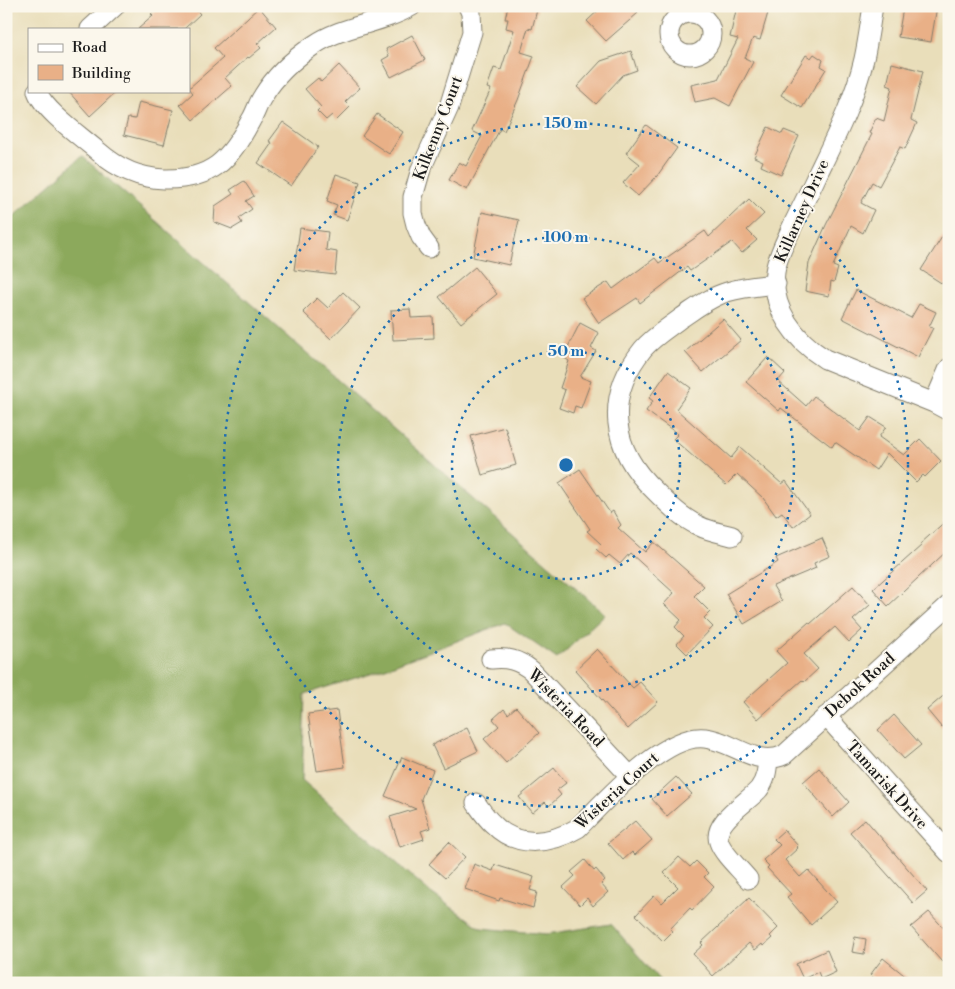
<svg xmlns="http://www.w3.org/2000/svg" width="955" height="989" font-family="'Libre Bodoni',serif">
	<style>
		.forest { fill: #8ca95c; stroke: #54623c }
		.building { fill: #e9b087 }
		.lines { fill: none; stroke-linecap: round; stroke-linejoin: round }
		.minor-casing { stroke: #827d6b; stroke-width: 21 }
		.minor { stroke: #fff; stroke-width: 19 }
		.ring { fill: none; stroke: #1f6fb2; stroke-width: 2.5; stroke-dasharray: 2.5 5 }
		.labels { text-anchor: middle; dominant-baseline: central; stroke-width: 4; stroke-linejoin: round; paint-order: stroke }
		.street-label { font-size: 16px; fill: #1c1c1c; stroke: #fbf7ec }
		.centre { fill: #1f6fb2; stroke: #fbf7ec; stroke-width: 2.5 }
		.ring-label { font-size: 15px; text-anchor: middle; font-weight: bold; fill: #1f6fb2; stroke: #fbf7ec; stroke-width: 4; stroke-linejoin: round; paint-order: stroke }
	</style>
	<rect width="100%" height="100%" fill="#fbf7ec"/>
	<filter id="ink" filterUnits="userSpaceOnUse"><feTurbulence type="fractalNoise" baseFrequency=".02" numOctaves="2"/><feDisplacementMap in="SourceGraphic" scale="10" xChannelSelector="R" yChannelSelector="G"/><feConvolveMatrix kernelMatrix="1 2 1 2 8 2 1 2 1" color-interpolation-filters="sRGB"/></filter>
	<filter id="wash" filterUnits="userSpaceOnUse"><feTurbulence type="fractalNoise" baseFrequency=".0096" numOctaves="4" result="noise"/><feDisplacementMap in="SourceGraphic" scale="20" xChannelSelector="R" yChannelSelector="G"/><feGaussianBlur stdDeviation="1.12" result="paint"/><feColorMatrix in="noise" values="0 0 0 0 0 0 0 0 0 0 0 0 0 0 0 0 0 1.4 0 .05"/><feComposite in="paint" operator="in"/></filter>
	<g filter="url(#wash)">
		<rect width="100%" height="100%" fill="#e9deba"/>
		<path class="forest" d="M82,156L605,614L557,659L505,623L380,670L305,694L302,780L431,893L481,928L547,934L611,924L662,983H6V223Z"/>
		<g id="blocks">
			<path class="building" d="M160,6H193L200,14L184,29H138L153,16L151,14Z
				M508,6H538L532,29L528,28L521,52L534,56L518,100L504,131L500,129L467,190L449,180L459,162L466,166L482,136L472,131L491,89L487,88L494,68L501,70L514,30L506,28L508,19H505Z
				M603,6H632L638,13L606,41L587,21Z
				M737,6H770L760,40L753,38L745,58L753,62L730,106L715,98L695,102L691,85L718,79L738,39L730,37Z
				M912,6H937L931,42L898,37L903,8L911,9Z
				M259,7L276,27L257,44L261,48L249,58L248,57L225,78L232,86L193,120L180,105L193,93L189,88L223,58L214,48Z
				M412,35L425,60L391,77L382,60L389,56L386,49Z
				M631,51L637,70L623,75L596,104L577,87L601,61Z
				M814,54L823,60L821,66L826,69L802,108L781,95L806,55L811,58Z
				M892,63L923,71L911,120L917,123L905,149L900,147L879,186L872,182L861,203L874,210L863,233L851,226L833,266L838,268L834,282L831,281L829,296L805,291L809,263L826,225L872,134L869,133L876,118L884,121L892,87L887,85Z
				M339,65L360,88L345,102L350,107L337,120L332,115L326,120L317,111L321,107L305,89L318,78L321,82Z
				M68,91H117L90,116Z
				M139,102L173,110L164,145L124,135L128,118L135,119Z
				M377,114L403,132L389,154L362,136Z
				M283,122L318,147L291,186L258,163L272,143L269,141Z
				M646,125L677,148L657,176L638,196L623,183L640,164L626,153Z
				M768,127L782,134L784,130L799,136L781,175L761,166L763,161L754,157Z
				M336,174L360,182L347,220L333,215L337,205L327,201Z
				M244,181L254,196L246,201L252,209L239,218L242,223L232,229L214,222L215,206L233,194L230,190Z
				M749,199L764,214L747,230L757,240L742,253L732,242L690,271L687,267L640,303L637,298L599,323L582,298L608,282L613,289L655,258L659,263L705,231L709,237Z
				M482,212L519,220L509,265L473,257Z
				M949,226V288L921,270Z
				M300,228L328,232L326,250L337,252L335,275L294,270Z
				M475,267L497,294L461,323L439,297Z
				M856,290L911,318L919,304L936,312L929,327L933,328L918,357L842,318Z
				M343,292L360,308L331,339L303,312L317,298L328,308Z
				M410,309L411,318L433,317L434,338L393,340L391,310Z
				M723,319L741,340L703,372L685,352Z
				M580,323L599,333L591,348L596,351L580,377L591,381L581,408L575,406L573,413L559,408L565,390L560,388L569,361L563,357Z
				M768,357L785,373L778,381L806,406L814,396L860,431L870,417L886,427L879,437L904,455L920,439L941,461L925,477L923,475L916,482L887,453L876,470L835,442L832,447L781,408L779,411L746,382Z
				M668,371L691,388L676,409L731,458L740,447L782,484L786,481L810,514L793,527L782,512L776,516L763,498L737,474L726,485L673,439L678,434L646,411L653,401L649,398Z
				M505,427L516,465L482,475L471,436Z
				M580,469L610,513L613,511L621,525L618,528L645,552L654,542L704,586L694,596L710,612L704,618L713,627L687,654L677,644L684,636L675,627L681,620L664,604L674,593L630,553L620,564L609,555L606,558L596,549L601,544L587,531L590,529L559,483Z
				M949,518V549L888,606L873,589L922,545L920,544Z
				M822,538L830,556L814,563L816,568L773,586L782,601L744,624L726,594L778,562L776,558Z
				M853,586L870,605L853,620L862,630L849,642L835,627L804,654L818,669L804,682L802,680L758,719L743,702L787,663L776,651L809,622L810,624Z
				M597,649L633,688L640,682L658,702L628,729L575,670Z
				M949,691V722L942,728L927,710Z
				M516,707L539,733L506,763L484,739L499,726L493,719L504,709L508,714Z
				M337,710L345,767L317,771L308,714Z
				M894,715L921,745L904,759L878,730Z
				M467,728L478,751L443,768L432,745Z
				M402,757L433,770L421,799L430,828L421,831L424,839L400,847L390,817L416,809L385,796Z
				M554,768L566,783L557,790L561,795L549,806L545,802L532,813L519,797Z
				M819,768L849,802L833,817L803,782Z
				M676,777L692,794L667,816L652,799Z
				M865,819L927,891L913,903L850,832Z
				M635,821L652,840L635,855L632,852L623,860L608,843Z
				M784,830L798,846L797,847L798,848L785,860L800,877L808,870L837,902L811,925L787,897L791,894L767,868L769,866L763,860L780,845L774,839Z
				M449,842L465,857L445,878L429,864Z
				M679,857L690,867L696,861L708,873L704,877L714,887L692,910L690,908L670,929L673,931L663,941L636,915L654,896L662,903L678,887L664,873Z
				M585,860L594,871L596,869L605,880L601,884L608,892L593,906L587,898L580,905L563,887L575,876L571,872Z
				M474,864L493,871L495,865L534,877L530,890L537,892L533,908L500,898L499,901L465,889Z
				M749,898L778,928L770,936L772,938L763,946L762,944L755,950L749,943L713,976L693,954L703,945L701,943Z
				M929,912L949,934V956L942,962L911,927Z
				M855,937L866,939L864,954L852,952Z
				M827,950L836,972L821,979L818,972L803,979L796,964Z
				M883,958L914,983H879L870,975Z"/>
		</g>
	</g>
	<g filter="url(#ink)">
		<use href="#blocks" fill-opacity="0" stroke="#827d6b" stroke-width="1"/>
		<g class="lines">
			<g class="minor-casing">
				<path id="minor" d="M873,6C870,24 868,41 864,59C855,98 836,136 819,171C810,191 800,210 791,229C785,243 777,257 775,272C771,309 795,340 825,359L934,403L949,411
					M669 34a21 21 0 1 1 42 0a21 21 0 1 1-42 0Z
					M90,29L115,6
					M37,91C43,110 83,138 99,152C117,168 140,178 164,179C212,180 230,160 251,120C256,112 258,103 263,96C275,76 295,58 314,45C343,25 381,24 412,6
					M429,248L421,237L416,225L413,213V197L421,169L449,107L472,32L471,13L468,6
					M934,403L949,368
					M732,536C721,533 709,531 699,526C682,518 668,504 655,491C611,450 604,397 643,349C653,337 668,328 681,318C695,309 710,297 727,292C743,287 759,286 776,284
					M491,659C507,657 518,660 531,670L631,777
					M826,716L949,853
					M476,803C481,810 486,818 493,824C517,849 551,844 578,828C606,800 665,733 705,738C734,741 756,768 784,755L949,605
					M748,879C740,869 723,854 719,842C712,822 747,803 759,789C766,780 767,770 768,760"/>
			</g>
			<use href="#minor" class="minor"/>
		</g>
	</g>
	<g class="ring">
		<circle cx="566" cy="465" r="114"/>
		<circle cx="566" cy="465" r="228"/>
		<circle cx="566" cy="465" r="342"/>
	</g>
	<g class="labels">
		<g class="street-label">
			<text transform="translate(438 128) rotate(-69)">Kilkenny Court</text>
			<text transform="translate(802 211) rotate(-66)">Killarney Drive</text>
			<text transform="translate(860 685) rotate(-42)">Debok Road</text>
			<text transform="translate(566 708) rotate(46)">Wisteria Road</text>
			<text transform="translate(887 785) rotate(48)">Tamarisk Drive</text>
			<text transform="translate(617 791) rotate(-42)">Wisteria Court</text>
		</g>
	</g>
	<circle cx="566" cy="465" r="8" class="centre"/>
	<g class="ring-label">
		<text x="566" y="128">150 m</text>
		<text x="566" y="242">100 m</text>
		<text x="566" y="356">50 m</text>
	</g>
	<rect width="955" height="989" fill="none" stroke="#fbf7ec" stroke-width="25"/>
	<rect x="28" y="28" width="162" height="65" fill="#fbf7ec" stroke="#a29f99"/>
	<rect x="38" y="44" width="25" height="8" fill="#ffffff" stroke="#a29f99"/>
	<text x="72" y="52" font-size="15" fill="#1c1c1c">Road</text>
	<rect x="38" y="65" width="25" height="15" fill="#e9b087" stroke="#a29f99"/>
	<text x="72" y="78" font-size="15" fill="#1c1c1c">Building</text>
</svg>
